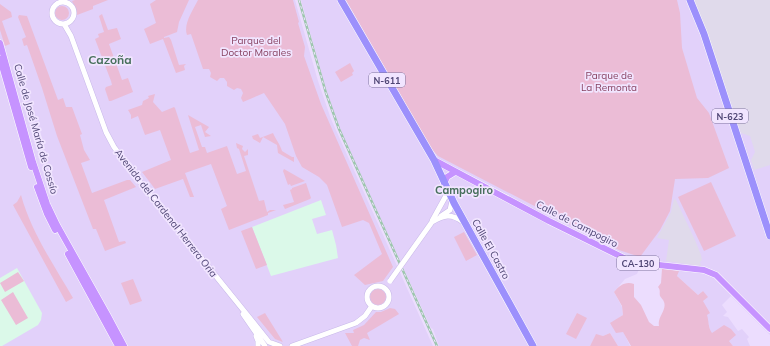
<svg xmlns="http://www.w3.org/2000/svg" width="770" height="346" font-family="Mulish,sans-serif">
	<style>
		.residential { fill: #e2d1fa }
		.industrial { fill: #e0daeb }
		.education { fill: #dbf9e9 }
		.green { fill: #ebbcd6 }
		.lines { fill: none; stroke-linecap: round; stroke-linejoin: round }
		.secondary-casing { stroke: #c8b9e9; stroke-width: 6 }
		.primary-casing { stroke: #fff; stroke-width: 7 }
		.highway-casing { stroke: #fff; stroke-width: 8 }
		.secondary { stroke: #fff; stroke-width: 5 }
		.primary { stroke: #c693ff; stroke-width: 6 }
		.highway { stroke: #9c90fc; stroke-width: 7 }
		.rail-casing { stroke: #9dc6ad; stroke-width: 2.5 }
		.rail { stroke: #f1e5ff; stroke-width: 1; stroke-dasharray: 3; stroke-linecap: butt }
		.secondary-bridge-casing { stroke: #c8b9e9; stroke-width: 6; stroke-linecap: butt }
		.secondary-bridge { stroke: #fff; stroke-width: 5 }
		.labels { text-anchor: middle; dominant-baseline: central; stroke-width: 3.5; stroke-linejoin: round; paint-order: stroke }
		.shield { fill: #f1e5ff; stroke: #7f759e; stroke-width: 1 }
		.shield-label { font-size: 9px; font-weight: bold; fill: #4e4574 }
		.park-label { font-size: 10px; fill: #874160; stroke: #f1e5ff }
		.street-label { font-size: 10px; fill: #4e4574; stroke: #f1e5ff }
		.neighbourhood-label { font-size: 11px; font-weight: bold; fill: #48705d; stroke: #f1e5ff }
		.quarter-label { font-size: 12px; font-weight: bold; fill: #48705d; stroke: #f1e5ff }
	</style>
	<rect width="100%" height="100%" fill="#ecddfe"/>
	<path class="residential" d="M0,0H295L318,81L331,119L433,346H0Z
		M301,0H770V335L731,296L722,305L727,312L723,316L728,317L738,331L742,329L749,337L747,339L750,346H733L729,341L711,333L710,330L703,301V291L698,295L677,276L678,271L640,267L637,274L625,279L614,292L622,307L623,315L610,324L623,331L630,346H618L610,333L603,336L596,335L590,346H439L433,329L431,328L353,158L342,135L326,89Z"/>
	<path class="industrial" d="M694,0H770V165L754,170L751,160L755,152L750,136L741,133L710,41Z
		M674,199L676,200L695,240L701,255L702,260L700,262L701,266L666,261L669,240L657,238L671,212Z"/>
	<path class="education" d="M321,200L326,215L312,219L317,234L332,230L336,245L338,258L271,276L252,227Z
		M17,268L42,313L41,320L38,325L2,346H0V278Z"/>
	<path class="green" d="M75,0H108L93,6V9L77,15L75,7L72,1Z
		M156,0H189L179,22L177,32L164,37V38L169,37L171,40L179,65L186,64L184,66L185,70L176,73L163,39L150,44L144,29L156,23L150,4Z
		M198,0H293L299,22L298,23L305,47L304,56L321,104L393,267L383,281L365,285L354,275L382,254L369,223L363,220L342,227L327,185L319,177L302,167L296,156L285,124L264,93L243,102L241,98L243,93L241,89L237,88L234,90L227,86V82L224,78H220L217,81L210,77L211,73L209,69H203L191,34L187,35C183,24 193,10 198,0Z
		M346,0H677L680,13L682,48L697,98L709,113L729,168L708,178L675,179L670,211L660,230L640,257L619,250L438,156L431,148Z
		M0,4L11,12L12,17L2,21L10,44L5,46L0,30Z
		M55 13a7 7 0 1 1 14 0a7 7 0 1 1-14 0Z
		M102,14L108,30L117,28L121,39L109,44L122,80L128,78L133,92L111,101H109L105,89L106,87L112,85L111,81L95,39L99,37L98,34L104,32L99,16Z
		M19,15L27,16L58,100L63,98L66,107H72L82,134L80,135L84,150L90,160L81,163L92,193L127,180H130L136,187L104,200L119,242L125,241L126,243L105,251L96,229H93L57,136L42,88L27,45L24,46L22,39L26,37L18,17Z
		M350,63L354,71L352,73L353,75L341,82L335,72Z
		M155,94L153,102L162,112L174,107L175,108L190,153L199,150L188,115L209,127L205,132L211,136L205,137L201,125L195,127L202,147H205L207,153L227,146L237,174L246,171L239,149L237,148L236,143L243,146L242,149L245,152L248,149V155L244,156L259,201L264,200L267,212L270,210H276L268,213V215L229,230L221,209L227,206L211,164L185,173L194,197H190L183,179L155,189L142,172L171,160L160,130L145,135L138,116L131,119V115L128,110L142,105L143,101L149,98L148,96Z
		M273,133C276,140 280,144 282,151L292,157H294V162L278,153L277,145L263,137L260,143L253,139L252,136L258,134L260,138Z
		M284,169L305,181L291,186L290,184L288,185L283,171Z
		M711,182L736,236L704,251L678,197Z
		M306,183L311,198L310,199L285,209L283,205L294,202L290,190L292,189V188Z
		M21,195C31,232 54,265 73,298L66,302L13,205L17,202Z
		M252,227L267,265L256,269L241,231Z
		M464,232L477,255L466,261L454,237Z
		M662,269L679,271L677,276L698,295L703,291L708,297L703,301L710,313L707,315C709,321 708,328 712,333L724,325L731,329L736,335L729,341L733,346H631L623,332L616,333L610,323L623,315L622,306L614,292C619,286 625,281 634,284V297L641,305L649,322L654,326H659C657,317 667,310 664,302C663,299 661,298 660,296C659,292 661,291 658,287L661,283Z
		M18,272L24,281L5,292L0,283Z
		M133,279L142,301L130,305L121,283Z
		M370 297a8 8 0 1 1 16 0a8 8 0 1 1-16 0Z
		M13,292L28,318L16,325L1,300Z
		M390,308L395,309L399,314L367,333L370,340L364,338L360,340L358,346H352L345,333H354L353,330L364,325L376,312H381Z
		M265,313L283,342L275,339L257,317Z
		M577,313L587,318L576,339L566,334Z
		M610,333L618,346H590L596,334L603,336Z"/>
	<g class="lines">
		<g class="secondary-casing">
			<path id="secondary" d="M52 13a11 11 0 1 1 22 0a11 11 0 1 1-22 0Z
				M64,24L71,36L106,132L114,147L144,187L257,327L269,342L280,346
				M441,216L450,210L452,201
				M432,221L448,192
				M432,222C444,215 451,213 463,222
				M367 297a11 11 0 1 1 22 0a11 11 0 1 1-22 0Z
				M243,314L265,346
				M256,336L258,341V346
				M292,346L356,323L365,316L372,306"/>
		</g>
		<g class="primary-casing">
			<path id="primary" d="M0,43L33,162L47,204L57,225L108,316L124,346
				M0,59L31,167
				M434,160L549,221L632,262L704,270L716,275L770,329
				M444,184L447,177L455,172
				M37,187L47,214L55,230
				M68,254L118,346"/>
		</g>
		<g class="highway-casing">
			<path id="highway" d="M341,0L434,160L454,203L533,346
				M690,0L704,34L770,236"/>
		</g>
		<use href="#secondary" class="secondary"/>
		<use href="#primary" class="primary"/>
		<use href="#highway" class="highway"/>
		<g class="rail-casing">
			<path id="rail" d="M299,0L326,93L339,129L437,346"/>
		</g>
		<use href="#rail" class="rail"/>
		<g class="secondary-bridge-casing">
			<path id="secondary-bridge" d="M390,281L432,222"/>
		</g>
		<use href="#secondary-bridge" class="secondary-bridge"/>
	</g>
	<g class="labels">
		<g class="shield">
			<rect x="369" y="73" width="36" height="14" rx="3"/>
			<rect x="712" y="109" width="36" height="14" rx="3"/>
			<rect x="617" y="256" width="42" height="14" rx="3"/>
		</g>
		<g class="shield-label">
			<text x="387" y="80">N-611</text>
			<text x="730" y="116">N-623</text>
			<text x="638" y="263">CA-130</text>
		</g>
		<g class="park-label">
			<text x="256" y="40">Parque del<tspan x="256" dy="12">Doctor Morales</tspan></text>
			<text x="609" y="75">Parque de<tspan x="609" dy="12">La Remonta</tspan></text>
		</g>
		<g class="street-label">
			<text transform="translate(36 129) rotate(74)">Calle de José María de Cossío</text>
			<text transform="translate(166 213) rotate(52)">Avenida del Cardenal Herrera Oria</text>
			<text transform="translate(577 224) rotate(27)">Calle de Campogiro</text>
			<text transform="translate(491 249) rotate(61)">Calle El Castro</text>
		</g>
		<g class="neighbourhood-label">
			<text x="464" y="190">Campogiro</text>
		</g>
		<g class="quarter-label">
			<text x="110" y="59">Cazoña</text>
		</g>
	</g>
</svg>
